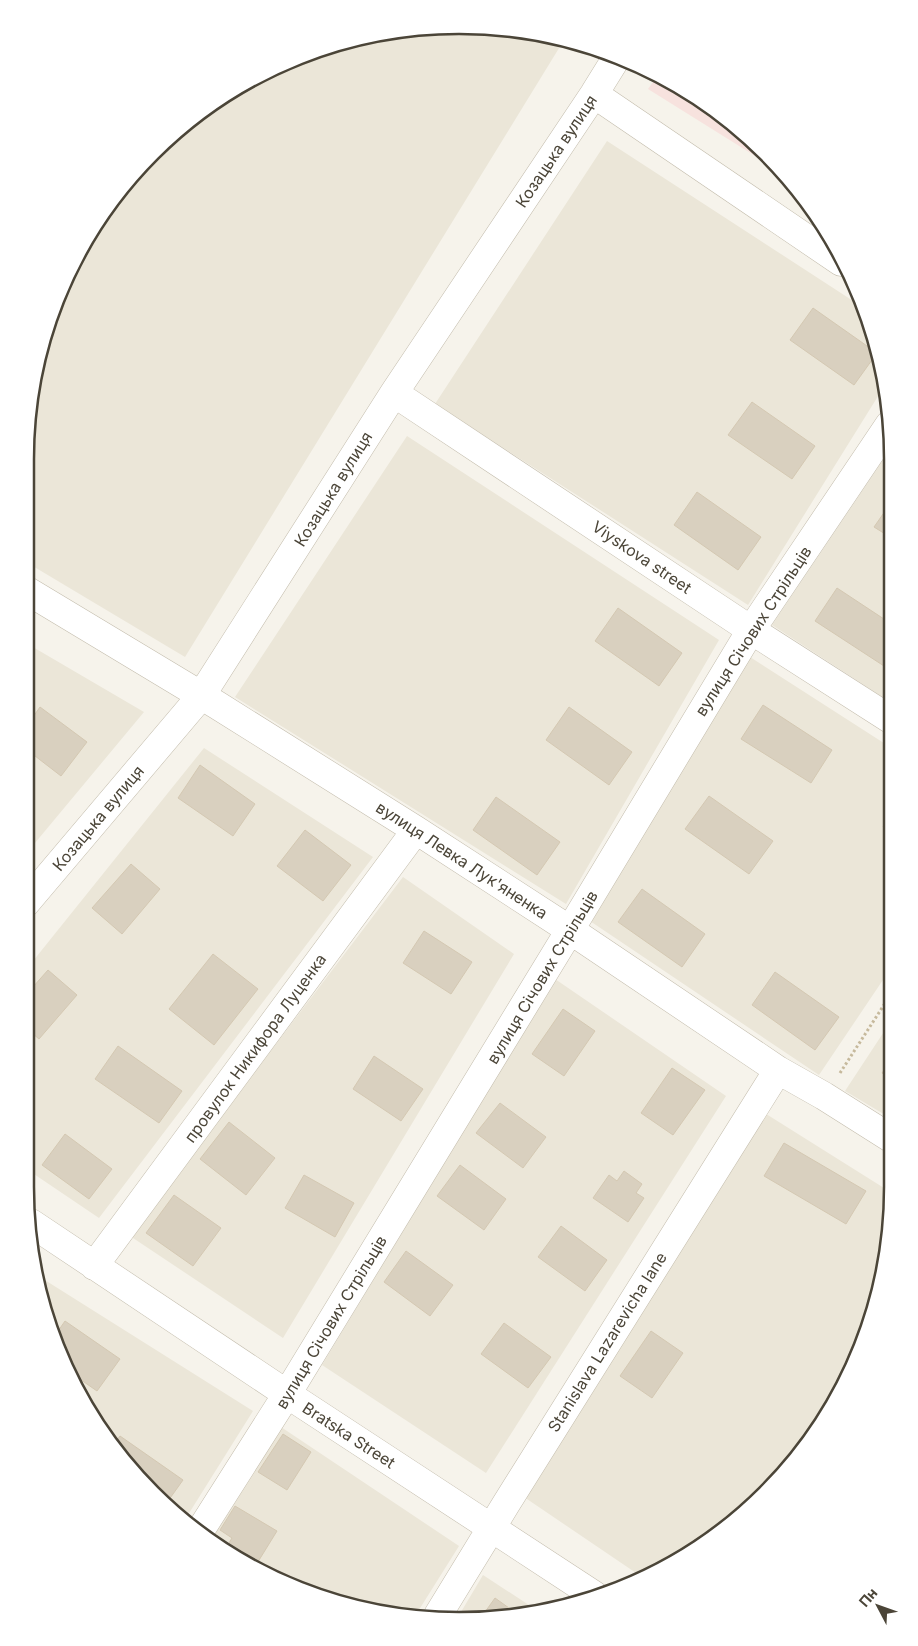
<svg xmlns="http://www.w3.org/2000/svg" width="918" height="1646" font-family="Inter,sans-serif">
	<style>
		.residential { fill: #ebe6d8 }
		.medical { fill: #f7e2de }
		.building { fill: #d9d0bf; stroke: #d4c8b2 }
		.lines { fill: none; stroke-linecap: round; stroke-linejoin: round }
		.street-casing { stroke: #c3bcac; stroke-width: 29 }
		.path { stroke: #c6b99c; stroke-width: 3; stroke-dasharray: 2.5 2.5; stroke-linecap: butt }
		.street { stroke: #fff; stroke-width: 28 }
		.labels { text-anchor: middle; dominant-baseline: central; stroke-width: 4; stroke-linejoin: round; paint-order: stroke }
		.street-label { font-size: 16px; fill: #4b4538; stroke: #fff }
		.rim { fill: none; stroke: #4b4538; stroke-width: 2.5 }
	</style>
	<rect width="100%" height="100%" fill="#f6f3eb"/>
	<path class="residential" d="M431,26L516,29L564,40L185,657L26,562V431L48,320L83,242L133,173L195,115L267,70L347,40Z
		M607,141L864,308L870,319L885,385L748,605L435,404Z
		M407,436L719,640L566,904L235,697Z
		M889,451L890,702L772,625Z
		M26,643L144,712L25,855Z
		M750,657L890,747L891,968L819,1075L590,921Z
		M204,748L373,857L99,1218L25,1168V971Z
		M403,877L514,954L283,1338L130,1236Z
		M555,979L726,1096L486,1473L322,1365Z
		M891,1021L892,1119L845,1091Z
		M763,1112L892,1193V1215L870,1326L835,1404L745,1513L642,1577L524,1497Z
		M40,1277L253,1411L186,1518L115,1451L48,1326Z
		M278,1425L459,1546L417,1613L346,1606L218,1548L207,1538Z
		M483,1575L535,1609L487,1620L458,1617Z"/>
	<path class="medical" d="M658,75L676,83L766,152L784,174L648,89Z"/>
	<path class="building" d="M813,308L877,353L854,385L790,340Z
		M752,402L815,446L792,479L728,435Z
		M697,492L761,537L738,570L674,525Z
		M890,504V537L874,527Z
		M837,588L890,623V657L884,666L815,621Z
		M618,608L682,653L659,686L595,641Z
		M763,705L832,750L811,783L741,739Z
		M40,707L87,742L61,776L26,749V727Z
		M569,707L632,752L609,785L546,740Z
		M200,765L255,804L233,836L178,798Z
		M709,796L773,841L749,874L685,829Z
		M496,797L560,842L537,875L473,830Z
		M891,815V833L883,827Z
		M305,830L351,865L323,901L277,866Z
		M131,864L160,889L122,934L92,908Z
		M642,889L705,934L682,967L618,922Z
		M424,931L472,962L451,994L403,963Z
		M213,954L258,989L214,1045L169,1009Z
		M48,970L77,995L39,1039L25,1027V996Z
		M775,972L839,1017L815,1050L752,1005Z
		M563,1009L595,1031L564,1076L532,1054Z
		M118,1046L182,1091L159,1123L95,1079Z
		M374,1056L423,1089L401,1121L353,1089Z
		M892,1059V1080L882,1073Z
		M672,1068L705,1090L673,1135L641,1113Z
		M500,1103L546,1137L523,1168L476,1133Z
		M229,1122L275,1158L246,1195L200,1159Z
		M65,1134L112,1169L89,1199L42,1165Z
		M784,1143L866,1191L846,1224L764,1176Z
		M460,1165L506,1199L484,1230L437,1196Z
		M624,1171L642,1184L636,1193L644,1198L628,1222L593,1198L609,1175L617,1181Z
		M304,1175L354,1203L335,1237L285,1208Z
		M174,1195L221,1228L193,1266L146,1233Z
		M561,1226L607,1260L585,1291L538,1257Z
		M406,1251L453,1285L430,1316L384,1282Z
		M65,1321L120,1359L97,1391L74,1375L54,1337Z
		M504,1323L551,1357L528,1388L481,1354Z
		M651,1331L683,1353L652,1398L620,1376Z
		M283,1434L311,1452L287,1490L258,1472Z
		M120,1436L183,1480L168,1501L115,1451L112,1446Z
		M235,1506L277,1531L256,1565L224,1551L232,1538L220,1530Z
		M495,1598L516,1613L487,1620L480,1619Z"/>
	<g class="lines">
		<g class="street-casing">
			<path id="street" d="M594,94L841,262
				M394,393L751,630L890,719
				M26,590L217,705L416,830L570,930L778,1070L824,1096L892,1139
				M25,904L201,696L394,393L594,94L617,57
				M31,1223L287,1394L594,1595
				M94,1266L416,830
				M200,1531L287,1394L570,930L751,630L889,425
				M438,1615L506,1504L778,1070"/>
		</g>
		<path class="path" d="M840,1073L891,994"/>
		<use href="#street" class="street"/>
	</g>
	<g class="labels">
		<g class="street-label">
			<text transform="translate(556 151) rotate(-56)">Козацька вулиця</text>
			<text transform="translate(333 489) rotate(-58)">Козацька вулиця</text>
			<text transform="translate(642 557) rotate(34)">Viyskova street</text>
			<text transform="translate(753 631) rotate(-57)">вулиця Січових Стрільців</text>
			<text transform="translate(98 818) rotate(-50)">Козацька вулиця</text>
			<text transform="translate(462 860) rotate(33)">вулиця Левка Лук'яненка</text>
			<text transform="translate(542 977) rotate(-59)">вулиця Січових Стрільців</text>
			<text transform="translate(255 1048) rotate(-54)">провулок Никифора Луценка</text>
			<text transform="translate(331 1322) rotate(-59)">вулиця Січових Стрільців</text>
			<text transform="translate(607 1342) rotate(-58)">Stanislava Lazarevicha lane</text>
			<text transform="translate(349 1435) rotate(33)">Bratska Street</text>
		</g>
	</g>
	<path d="M0 0H918V1646H0ZM459 34H459A425 425 0 0 1 884 459V1187A425 425 0 0 1 459 1612H459A425 425 0 0 1 34 1187V459A425 425 0 0 1 459 34Z" fill="#fff" fill-rule="evenodd"/>
	<path class="rim" d="M459 34H459A425 425 0 0 1 884 459V1187A425 425 0 0 1 459 1612H459A425 425 0 0 1 34 1187V459A425 425 0 0 1 459 34Z"/>
	<g transform="translate(878 1606) rotate(311)" stroke="#ffffff" stroke-width="4" paint-order="stroke">
	<path d="M0-4L9 19L0 12L-9 19Z" fill="#4b4538"/>
	<text y="-8" font-size="14" font-weight="bold" text-anchor="middle" fill="#4b4538">Пн</text>
	</g>
</svg>
